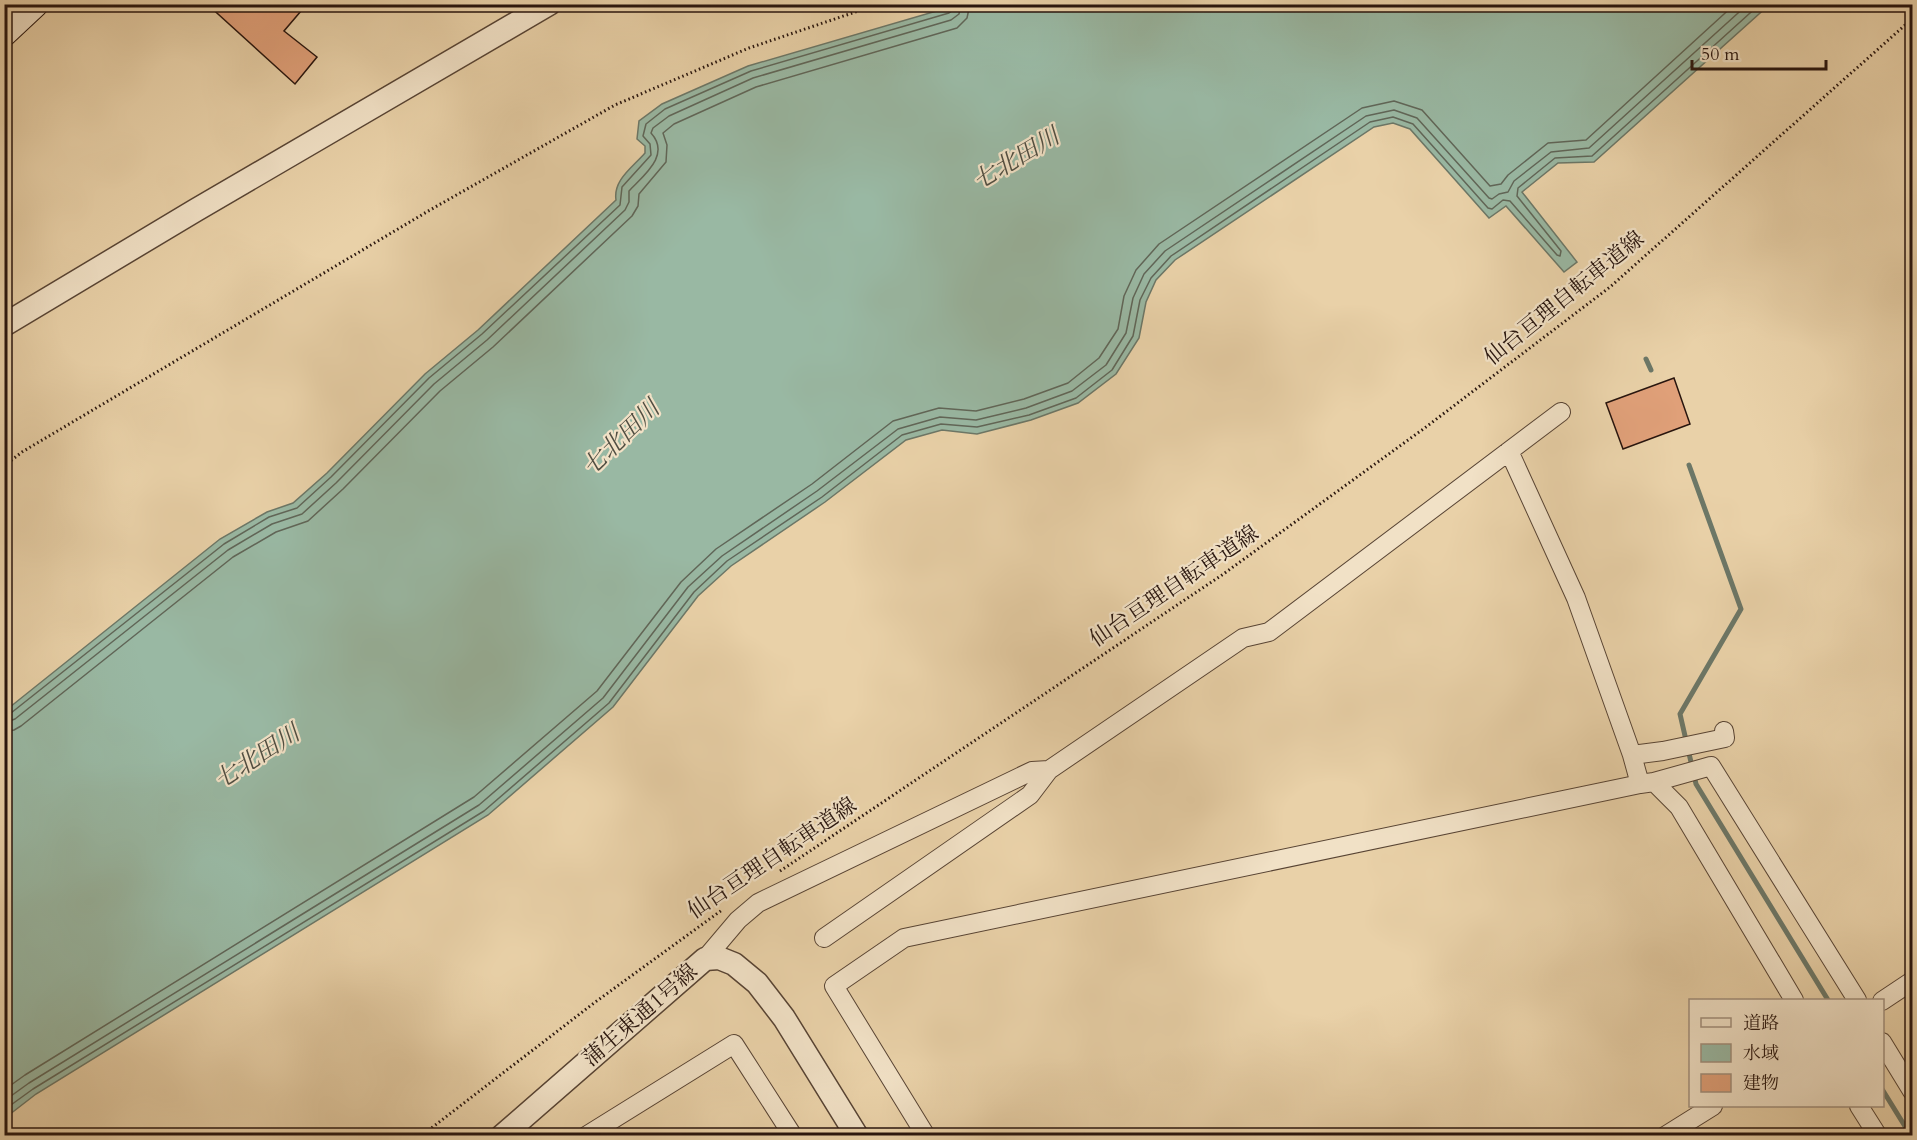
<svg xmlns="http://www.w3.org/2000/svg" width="1917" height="1140" font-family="Cardo,'Noto Serif JP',serif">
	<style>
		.water { fill: #99b8a3; stroke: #6c7767; stroke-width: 1.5 }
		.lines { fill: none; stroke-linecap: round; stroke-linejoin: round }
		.shore { stroke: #606658; stroke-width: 1.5 }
		.stream { stroke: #6c7767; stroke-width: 5 }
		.building { fill: #e0a079; stroke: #28150e; stroke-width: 1.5 }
		.minor-casing { stroke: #584434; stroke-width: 20 }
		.tertiary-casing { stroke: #584434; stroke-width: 25 }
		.secondary-casing { stroke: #28150e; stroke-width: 28 }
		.path { stroke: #28150e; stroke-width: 3; stroke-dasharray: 1.5 3; stroke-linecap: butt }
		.minor { stroke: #f1e1c6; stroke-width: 18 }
		.tertiary { stroke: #f1e1c6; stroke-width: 22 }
		.secondary { stroke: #f1e1c6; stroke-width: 26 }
		.labels { text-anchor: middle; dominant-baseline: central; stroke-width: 4.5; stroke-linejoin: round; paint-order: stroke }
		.street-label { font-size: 22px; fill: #28150e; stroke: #f1e1c6 }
		.water-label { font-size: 24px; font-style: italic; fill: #504e42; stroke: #f1e1c6 }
	</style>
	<rect width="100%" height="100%" fill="#e9d1a8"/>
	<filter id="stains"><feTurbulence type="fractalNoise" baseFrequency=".00333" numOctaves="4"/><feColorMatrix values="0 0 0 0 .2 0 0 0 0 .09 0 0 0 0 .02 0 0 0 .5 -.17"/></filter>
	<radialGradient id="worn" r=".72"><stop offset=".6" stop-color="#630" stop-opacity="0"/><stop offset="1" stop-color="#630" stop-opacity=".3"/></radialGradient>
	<path class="water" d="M957,5H1769L1594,162L1558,163L1522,192L1577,262L1564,272L1506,206L1489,218L1410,129L1393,123L1374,127L1175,260L1156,280L1146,302L1139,338L1116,374L1078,403L1031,420L977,434L942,430L906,440L825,502L731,566L698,596L613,707L488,815L36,1094L5,1118V711L220,539L267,512L293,503L327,473L425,374L478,330L616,200C613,180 632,168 645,153V146L637,139L639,121L662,104L748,66Z"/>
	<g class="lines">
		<path class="shore" d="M4,715L11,713L224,544L269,517L297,508L331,477L429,378L482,334L620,205L622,187L651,155L650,144L643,136L646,124L665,109L751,71L949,13L953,10L954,4
			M4,723L15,719L228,550L272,524L302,514L336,483L434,384L487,340L625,210L629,202V191C644,175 671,155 651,133L653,128L669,116L753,78L951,20L959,14L961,4
			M4,732L14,730L21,726L233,557L276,532L308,521L343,489L440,391L493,347L632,216L638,206L639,194L666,162L667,145L663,133L674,124L756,87L957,28L967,18L970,4
			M4,1090L25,1075L474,797L597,691L681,582L716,549L812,484L893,421L939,408L976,411L1024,399L1068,383L1099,358L1118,329L1124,296L1136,270L1159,244L1362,108L1394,101L1422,110L1490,186L1501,184L1508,175L1548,143L1586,140L1735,4
			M4,1101L29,1083L479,805L603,698L688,587L722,556L817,491L898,429L940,417L976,420L1026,408L1072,391L1106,365L1126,333L1133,298L1144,274L1165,251L1366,116L1394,110L1417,118L1489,198L1492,199L1499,194L1508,192L1514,181L1551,152L1589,148L1748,4
			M4,1110L33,1089L484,811L609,703L694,592L727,561L822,497L902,435L941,424L977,427L1029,415L1076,398L1112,370L1133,336L1140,300L1151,278L1171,256L1370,122L1393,117L1413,124L1488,208L1492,209L1503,200L1510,201L1557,255L1560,256L1561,251L1517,196L1518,188L1555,158L1592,156L1760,4"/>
		<path class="stream" d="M1646,359L1651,370
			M1689,465L1741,609L1680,714L1696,784L1828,1000
			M1882,1089L1911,1136"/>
	</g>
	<path class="building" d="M207,4H307L284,31L317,57L295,84Z
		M1674,378L1690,424L1623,449L1606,403Z"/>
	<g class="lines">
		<g class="minor-casing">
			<path id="minor" d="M1509,451L1576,598L1632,755L1640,784
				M1632,755L1663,751L1725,738L1724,731
				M1654,782L1711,766L1857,1000
				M824,938L1030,795L1049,770L1243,638L1269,632L1561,412
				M705,959L738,920L758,903L1032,771L1049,770
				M1882,1001L1912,981
				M1882,1042L1912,1091
				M1859,1106L1878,1136
				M586,1136L734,1044L793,1136
				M926,1136L834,986L904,938L1640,784L1654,782L1679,807L1794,1000
				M1665,1136L1713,1106"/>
		</g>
		<g class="tertiary-casing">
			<path id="tertiary" d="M4,325L196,210L549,4
				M502,1136L705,959L719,958L734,964L757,983L784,1018L857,1136"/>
		</g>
		<g class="secondary-casing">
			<path id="secondary" d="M4,33L35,4"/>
		</g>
		<path class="path" d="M4,466L22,452L430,210L615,105L749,48L879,4
			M780,871L1222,575L1426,427L1610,287L1912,19
			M421,1136L594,1003L722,910"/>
		<use href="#minor" class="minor"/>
		<use href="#tertiary" class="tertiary"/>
		<use href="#secondary" class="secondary"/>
	</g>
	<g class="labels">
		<g class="street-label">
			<text transform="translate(1564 298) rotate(-39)">仙台亘理自転車道線</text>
			<text transform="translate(1174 586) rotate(-34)">仙台亘理自転車道線</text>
			<text transform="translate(772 858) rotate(-34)">仙台亘理自転車道線</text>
			<text transform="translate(640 1015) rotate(-41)">蒲生東通1号線</text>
		</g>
		<g class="water-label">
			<text transform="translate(1016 159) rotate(-31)">七北田川</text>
			<text transform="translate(621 438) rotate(-44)">七北田川</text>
			<text transform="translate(257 757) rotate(-33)">七北田川</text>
		</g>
	</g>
	<rect width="1917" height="1140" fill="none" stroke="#e9d1a8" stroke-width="24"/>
	<rect x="6" y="6" width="1905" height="1128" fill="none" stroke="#28150e" stroke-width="3"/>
	<rect x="12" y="12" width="1893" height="1116" fill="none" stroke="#28150e" stroke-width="1.5"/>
	<rect x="1689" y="999" width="195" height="108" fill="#f1e1c6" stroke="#a18f7c" stroke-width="1.5"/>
	<rect x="1701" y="1018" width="30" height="9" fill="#f1e1c6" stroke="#a18f7c" stroke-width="1.5"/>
	<text x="1743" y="1029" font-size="18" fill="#28150e">道路</text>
	<rect x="1701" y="1044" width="30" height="18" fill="#99b8a3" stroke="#a18f7c" stroke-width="1.5"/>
	<text x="1743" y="1059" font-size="18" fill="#28150e">水域</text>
	<rect x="1701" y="1074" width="30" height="18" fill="#e0a079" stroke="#a18f7c" stroke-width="1.5"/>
	<text x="1743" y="1089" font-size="18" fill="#28150e">建物</text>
	<path d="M1692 60v9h134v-9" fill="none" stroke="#28150e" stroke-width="3"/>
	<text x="1701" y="60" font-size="18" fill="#28150e" stroke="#f1e1c6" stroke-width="4.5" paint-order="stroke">50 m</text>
	<rect width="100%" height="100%" filter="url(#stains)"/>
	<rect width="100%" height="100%" fill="url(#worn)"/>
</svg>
